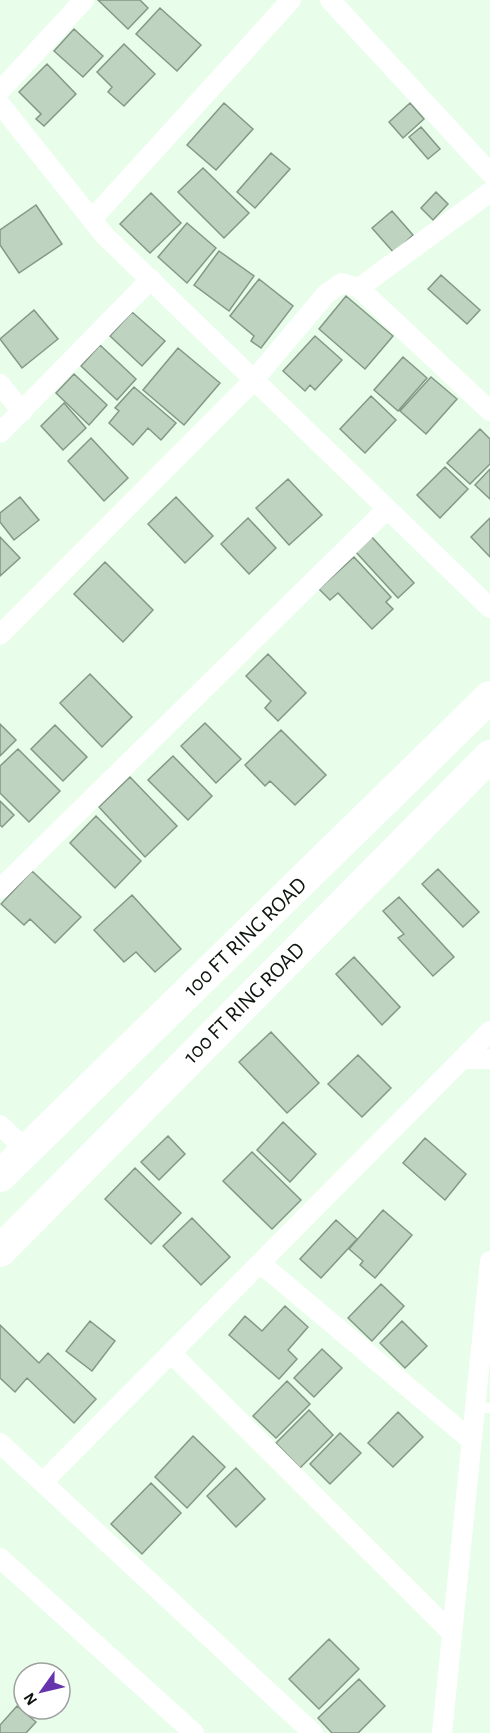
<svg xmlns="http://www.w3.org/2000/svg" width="490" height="1733" font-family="'Alegreya Sans',sans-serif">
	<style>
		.building { fill: #bed3c0; stroke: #859887; stroke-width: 1.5 }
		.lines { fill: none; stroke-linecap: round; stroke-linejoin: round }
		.service { stroke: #fff; stroke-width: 10 }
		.minor { stroke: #fff; stroke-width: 20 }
		.primary { stroke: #fff; stroke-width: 32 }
		.labels { text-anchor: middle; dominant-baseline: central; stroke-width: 6; stroke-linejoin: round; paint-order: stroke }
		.street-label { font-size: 22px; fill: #0d140e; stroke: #fff }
	</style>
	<rect width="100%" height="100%" fill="#e8feea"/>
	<path class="building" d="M98,0H140L148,8L128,29Z
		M160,8L201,45L177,71L136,34Z
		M74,29L103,56L83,77L54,51Z
		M124,44L155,74L124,106L108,92L112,87L97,72Z
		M47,64L76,94L44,126L36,119L41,114L19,92Z
		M224,103L253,129L216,170L187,145Z
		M410,103L424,119L403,138L389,122Z
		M421,127L440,149L428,159L409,137Z
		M271,153L290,169L255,208L237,192Z
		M203,168L249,213L224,238L178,192Z
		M436,192L448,204L433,220L421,208Z
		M151,193L181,223L150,253L120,224Z
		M36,205L62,244L19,273L0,245V230Z
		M392,211L413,235L394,253L372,228Z
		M187,223L216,248L187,283L158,257Z
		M219,251L254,276L229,311L194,285Z
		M441,275L480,310L467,324L428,289Z
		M259,279L293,306L261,348L251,341L254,336L230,316Z
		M346,296L393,336L365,369L319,329Z
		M34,310L58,339L22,368L0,339Z
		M132,312L165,341L142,366L110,336Z
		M315,336L342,360L315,390L310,385L305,391L283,371Z
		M100,345L136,379L117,400L81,366Z
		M178,348L220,383L184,425L143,390Z
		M403,357L427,378L398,411L374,390Z
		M74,374L107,405L89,425L56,393Z
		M431,377L457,399L426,434L400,411Z
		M134,387L176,423L161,440L148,428L133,445L109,423L119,411L115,408Z
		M371,396L396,420L365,453L340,429Z
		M64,403L86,428L63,450L41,426Z
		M480,429L490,439V464L470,484L447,463Z
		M91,438L128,478L104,501L68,461Z
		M445,467L468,489L440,518L417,495Z
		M490,469V499L475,485Z
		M288,479L322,515L289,545L256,508Z
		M20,497L39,520L14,540L0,522V513Z
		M176,497L213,536L185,563L148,524Z
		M248,518L276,548L249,574L221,544Z
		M490,518V557L471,537Z
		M370,535L414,583L398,598L354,550Z
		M0,537L20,558L0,576Z
		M354,557L391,597L386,602L393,609L372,629L338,593L330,600L319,589Z
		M105,562L153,610L123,642L74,594Z
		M268,654L306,693L278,721L265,708L271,701L246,676Z
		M90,674L132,717L102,747L60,703Z
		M205,723L241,759L216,783L181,746Z
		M0,724L16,740L0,756Z
		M55,725L87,757L63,781L31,749Z
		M281,730L326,775L295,805L270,781L265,786L245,765Z
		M18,749L60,791L29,822L0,793V766Z
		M173,756L212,796L188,820L148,780Z
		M130,777L177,826L145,857L99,807Z
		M0,801L14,815L2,827L0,825Z
		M96,816L141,861L115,888L70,843Z
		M438,869L479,912L463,927L422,884Z
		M32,871L81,917L55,943L30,919L24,925L1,904Z
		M132,895L181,949L155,972L136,952L124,962L94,930Z
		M399,897L454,957L433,976L398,938L404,934L383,911Z
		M354,957L400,1007L382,1025L336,974Z
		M271,1032L319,1083L287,1113L239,1062Z
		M358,1055L391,1088L362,1117L328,1084Z
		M283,1122L316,1154L290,1182L257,1150Z
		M168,1136L185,1154L159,1180L141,1162Z
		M425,1138L466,1174L445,1200L403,1163Z
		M252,1152L301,1200L272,1229L223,1181Z
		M135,1168L181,1213L151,1244L105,1199Z
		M383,1210L412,1235L375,1278L360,1265L363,1261L349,1249Z
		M192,1218L230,1257L201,1285L163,1246Z
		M336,1220L357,1239L321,1278L300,1259Z
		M381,1284L404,1306L372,1341L348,1318Z
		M285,1306L308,1327L288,1350L297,1359L279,1379L229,1335L245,1316L262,1331Z
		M90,1321L115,1341L92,1371L66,1351Z
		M402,1321L427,1346L405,1368L380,1343Z
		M0,1325L39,1363L48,1353L96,1399L74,1423L27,1378L15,1392L0,1378Z
		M322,1349L342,1368L314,1397L294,1378Z
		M287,1381L310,1404L276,1438L253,1416Z
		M309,1410L333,1435L300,1468L276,1443Z
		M398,1412L423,1437L393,1467L368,1443Z
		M340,1433L361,1453L330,1484L310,1464Z
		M193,1436L225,1467L187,1508L155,1477Z
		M236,1468L265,1499L236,1527L207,1496Z
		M151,1483L181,1513L142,1554L111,1524Z
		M329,1639L359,1669L319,1709L289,1679Z
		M359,1679L385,1706L358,1733H332L318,1718Z
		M17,1706L36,1722L26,1733H0V1725Z"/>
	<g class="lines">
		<path class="service" d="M475,1408H490"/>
		<path class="minor" d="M330,0L490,173
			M0,91L84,0
			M0,104L105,236L490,608
			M93,218L291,0
			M359,288L490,192
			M0,384L22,412
			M0,433L151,279
			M0,635L253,381L326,294L342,283L359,288L490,411
			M0,889L386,510
			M462,1059H490
			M0,1125L26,1150
			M260,1263L471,1440
			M171,1353L451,1632
			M0,1443L313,1733
			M43,1482L490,1031
			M0,1558L194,1733
			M442,1733L490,1261"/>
		<path class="primary" d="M0,1176L490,697
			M0,1251L490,756"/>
	</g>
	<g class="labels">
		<g class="street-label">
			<text transform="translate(245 937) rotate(-44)">100 FT RING ROAD</text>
			<text transform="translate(244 1003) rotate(-45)">100 FT RING ROAD</text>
		</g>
	</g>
	<g transform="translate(42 1691) rotate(236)"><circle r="28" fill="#ffffff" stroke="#9ea19f" stroke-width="1.5"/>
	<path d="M0-4.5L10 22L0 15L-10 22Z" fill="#6634ac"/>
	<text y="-9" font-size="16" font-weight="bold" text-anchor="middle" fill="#0d140e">N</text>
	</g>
</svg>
